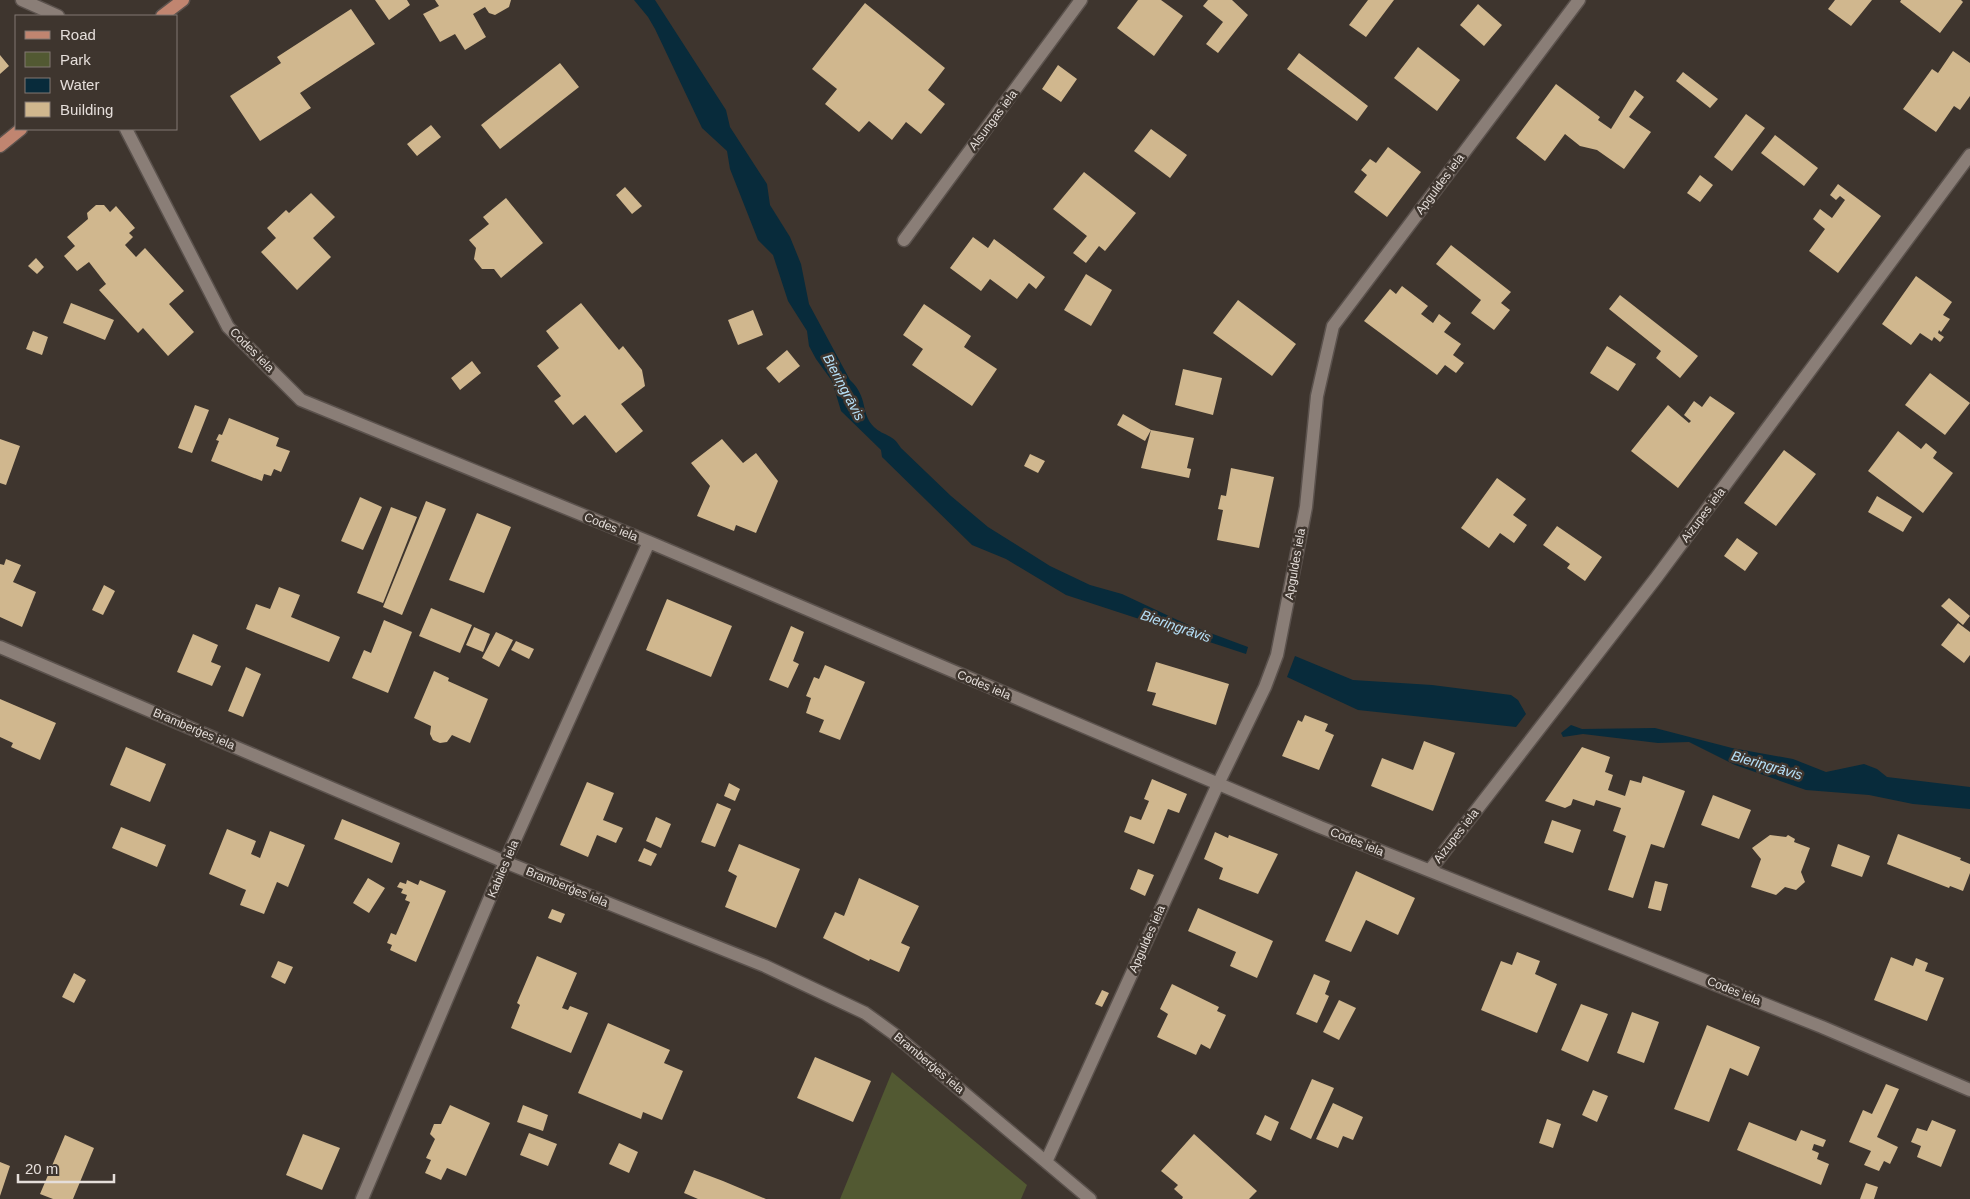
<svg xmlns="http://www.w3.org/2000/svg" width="1970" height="1199" font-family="Arial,sans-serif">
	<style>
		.green { fill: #525932 }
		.water { fill: #082b3b }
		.building { fill: #d0b78e }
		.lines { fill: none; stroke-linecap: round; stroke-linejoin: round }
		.street-casing { stroke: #5b524d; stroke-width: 15 }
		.primary-casing { stroke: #5b524d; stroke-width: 15 }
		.street { stroke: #8a7e77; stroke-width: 12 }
		.primary { stroke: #c08570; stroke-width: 12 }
		.labels { text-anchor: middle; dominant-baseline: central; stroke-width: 5; stroke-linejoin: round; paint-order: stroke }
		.street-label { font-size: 12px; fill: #e5deda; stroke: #3e352e }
		.water-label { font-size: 14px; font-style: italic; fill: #b6e0f8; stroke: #3e352e }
	</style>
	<rect width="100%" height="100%" fill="#3e352e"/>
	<path class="green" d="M892,1072L1027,1185L1021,1199H840Z"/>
	<path class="water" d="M634,0H655L726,110L730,127L767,184L770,205L790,237L801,264L809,304L850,380C869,398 860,413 874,427C885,437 892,433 901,448L951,496L988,527L1050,566L1090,585L1122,594L1186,624L1248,647L1246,654L1066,595L1006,559L972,545L882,457L881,450L841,411L832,381L816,359L809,346L807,331L788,301L773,255L758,240L730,169L727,151L702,128L655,29L648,17Z
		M1295,656L1353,680L1432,685L1511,695L1518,700L1526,714L1516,727L1358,710L1287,677Z
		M1571,725L1582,729L1655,728L1732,748L1793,759L1826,772L1864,764L1877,769L1887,777L1970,787V809L1913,804L1869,795L1806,790L1735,765L1689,742L1658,743L1583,734L1563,737L1561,733Z"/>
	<path class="building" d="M375,0H407L410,5L389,20Z
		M435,0H511L509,7L495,15L489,13L485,7L473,14L486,37L465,50L455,34L440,42L423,14L439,6Z
		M1138,0H1161L1183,16L1154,56L1117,28Z
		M1208,0H1232L1248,15L1218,53L1206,44L1223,22L1203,6Z
		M1368,0H1394L1366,37L1349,25Z
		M1835,0H1872L1851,26L1828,9Z
		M1901,0H1961L1963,2L1940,33L1900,2Z
		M865,3L945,68L928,90L945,104L921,134L906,122L892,140L869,121L859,132L825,104L837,89L812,69Z
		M1478,4L1502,25L1484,46L1460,25Z
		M351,9L375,44L300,93L311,108L260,141L230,96L281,63L277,57Z
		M1418,47L1460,80L1437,111L1394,78Z
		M1953,51L1970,63V96L1960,110L1954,106L1936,132L1903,109L1932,69L1938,73Z
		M1299,53L1368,106L1357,121L1287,69Z
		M0,55L9,66L0,74Z
		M560,63L579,87L500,149L481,125Z
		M1058,65L1077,79L1061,102L1042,89Z
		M1683,72L1718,99L1710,108L1676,81Z
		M1556,84L1600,117L1598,120L1611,129L1635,90L1644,97L1629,117L1651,132L1624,169L1597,150L1580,146L1565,134L1545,161L1516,138Z
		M1746,114L1765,128L1732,171L1714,157Z
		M431,125L441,137L417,156L407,144Z
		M1151,129L1187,155L1170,178L1134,151Z
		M1775,135L1818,168L1804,186L1761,153Z
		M1388,147L1421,172L1387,217L1354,192L1367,175L1361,170L1370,159L1376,163Z
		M1084,172L1136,213L1105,251L1099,246L1086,263L1073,253L1087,236L1053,209Z
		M1700,175L1713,185L1700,202L1687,193Z
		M1838,184L1881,216L1838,273L1809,251L1825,229L1813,219L1820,209L1832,218L1845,200L1840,196L1836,200L1830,195Z
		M625,187L642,206L632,214L616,195Z
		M311,193L335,217L313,238L331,257L297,290L261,252L276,238L267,228L286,210L289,213Z
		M506,198L543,243L501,278L494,269H482L474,259L476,248L469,240L489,224L483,217Z
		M96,205H104L110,212L116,206L135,228L129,233L133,237L125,245L136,257L145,248L184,291L169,304L194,332L168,356L143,328L138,333L99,290L106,284L89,262L77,271L64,256L75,246L67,237L88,219L87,213Z
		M973,237L988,248L994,239L1045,277L1036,289L1029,283L1017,299L990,279L981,291L950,268Z
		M1451,245L1511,292L1501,303L1510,310L1494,330L1471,313L1481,300L1436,264Z
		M36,258L44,267L37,274L28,266Z
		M1086,274L1112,290L1091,326L1064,310Z
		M1916,276L1952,302L1943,315L1950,319L1941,332L1939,330L1938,333L1944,337L1940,342L1934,337L1932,341L1920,333L1911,345L1882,324Z
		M1402,286L1428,306L1421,314L1433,323L1439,314L1451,323L1444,332L1461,344L1453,355L1464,363L1456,373L1445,365L1437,375L1364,321L1390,289L1396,294Z
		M1620,295L1698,356L1680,378L1656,358L1661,351L1609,309Z
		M1238,300L1296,344L1272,376L1213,333Z
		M71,303L114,320L105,340L63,323Z
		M581,303L619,350L623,346L642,370L645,386L621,404L643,431L616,453L585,415L573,425L554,401L561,396L537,366L559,348L546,331Z
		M924,304L971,336L964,347L997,369L972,406L912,365L923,349L903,335Z
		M753,310L763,335L738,345L728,320Z
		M33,331L48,337L42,355L26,349Z
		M1607,346L1636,364L1618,391L1590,373Z
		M787,350L800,366L779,383L766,368Z
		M472,361L481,373L460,390L451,378Z
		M1183,369L1222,378L1213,415L1175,405Z
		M1930,373L1970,403L1945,435L1905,405Z
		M1710,396L1735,413L1678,488L1631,451L1668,405L1689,423L1691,421L1684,415L1694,401L1702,407Z
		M195,405L209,410L192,453L178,448Z
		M1123,414L1151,430L1194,438L1187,468L1191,469L1189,478L1141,468L1151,430L1145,441L1117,425Z
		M229,418L279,438L276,446L290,451L281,472L274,469L271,476L264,474L262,481L211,461L219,441L216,440L219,434L222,435Z
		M1898,431L1921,449L1926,443L1937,452L1933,458L1953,473L1923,513L1868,471Z
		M0,439L20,446L6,485L0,483Z
		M722,439L743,463L756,453L778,481L756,533L736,525L734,531L697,516L710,486L691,463Z
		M1784,450L1816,474L1776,526L1744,503Z
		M1030,454L1045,461L1038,473L1024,466Z
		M1231,468L1274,477L1259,548L1217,540L1223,510L1218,509L1221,495L1226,496Z
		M1497,478L1526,499L1513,515L1527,525L1514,543L1500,533L1489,548L1461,528Z
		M1877,496L1912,517L1903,532L1868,512Z
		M360,497L382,507L363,550L341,541Z
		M426,501L446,509L402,615L383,607Z
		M391,507L417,517L383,603L357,593Z
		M477,513L511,527L484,593L449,580Z
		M1557,526L1602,557L1585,581L1567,568L1570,564L1543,545Z
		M1737,538L1758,553L1745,571L1724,556Z
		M6,559L21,565L13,582L36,592L22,627L0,617V564L4,565Z
		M104,585L115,591L103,615L92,610Z
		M279,587L300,595L291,617L340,637L329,662L246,629L256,604L270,609Z
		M1949,598L1970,616L1963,625L1941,606Z
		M667,599L732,626L711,677L646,650Z
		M431,608L472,625L460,653L419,636Z
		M384,620L412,632L388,693L352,678L364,650L371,653Z
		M1958,623L1970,632V655L1964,663L1941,645Z
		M791,626L804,632L793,661L799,664L788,688L769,680Z
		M474,627L490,634L483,652L466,645Z
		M496,632L513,640L499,667L482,658Z
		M193,634L218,645L211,662L221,666L212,686L177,672Z
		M516,641L534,649L529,659L511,650Z
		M1156,662L1229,684L1216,725L1152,705L1156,693L1147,691Z
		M825,665L865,682L840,740L819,732L824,720L806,713L811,698L806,696L814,677L819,679Z
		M246,667L261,674L243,717L228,711Z
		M434,671L449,678L448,681L488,699L470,743L452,735L447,742L440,743L433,740L430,734L431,726L414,718Z
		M0,699L56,723L40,760L11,747L13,743L0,737Z
		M1305,715L1328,724L1325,731L1334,735L1319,770L1282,756L1298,720L1302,722Z
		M1424,741L1455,753L1433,811L1371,786L1382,758L1413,770Z
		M126,747L166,764L150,802L110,785Z
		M1582,747L1610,757L1605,772L1613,775L1608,790L1625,796L1630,780L1641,783L1643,776L1685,791L1664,848L1651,844L1633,898L1608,890L1626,836L1613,831L1621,808L1596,800L1594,806L1573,799L1571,805L1565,808L1545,801Z
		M1152,779L1187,794L1179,813L1168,809L1154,844L1124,832L1130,816L1141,820L1149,801L1144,799Z
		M587,782L614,793L603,820L623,828L616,843L597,835L588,857L560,845Z
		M729,783L740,789L735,801L724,796Z
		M1713,795L1751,810L1739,839L1701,825Z
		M717,803L731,809L715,847L701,842Z
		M656,817L671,824L661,848L646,841Z
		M342,819L400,843L392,863L334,839Z
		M1552,820L1581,830L1573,853L1544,843Z
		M121,827L166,845L157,867L112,848Z
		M227,829L256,841L251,854L260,858L270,831L305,845L288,887L277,882L264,914L240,905L246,890L209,874Z
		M1215,832L1228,838L1229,835L1278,854L1258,894L1219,879L1223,868L1204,859Z
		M1898,834L1961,858L1960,860L1970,864V873L1963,891L1950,886L1949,888L1887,864Z
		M1770,835L1786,837L1788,835L1795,839L1794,842L1810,848L1801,872L1805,882L1796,890L1785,887L1776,895L1751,887L1761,859L1752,848Z
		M739,844L800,869L776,928L725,907L737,876L728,871Z
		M1838,844L1870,856L1862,877L1831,866Z
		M644,848L657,854L651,866L638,861Z
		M1138,869L1154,875L1145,896L1130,889Z
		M1356,871L1415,898L1398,935L1366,920L1351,952L1325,941Z
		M368,878L385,888L369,913L353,903Z
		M859,878L919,906L901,943L910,947L899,972L870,959L869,961L823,938L835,912L844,916Z
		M407,880L418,885L420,880L446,891L416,962L390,950L392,945L387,943L391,933L396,935L410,902L405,900L407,895L401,893L403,889L397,887L400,882L406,884Z
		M1655,881L1668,884L1661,911L1648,908Z
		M1198,908L1273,941L1257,978L1230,966L1236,952L1188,931Z
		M552,909L565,914L561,923L548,918Z
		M1517,952L1540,961L1535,974L1557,984L1537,1033L1481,1010L1501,961L1512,965Z
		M537,956L577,973L562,1008L568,1010L570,1006L588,1013L571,1053L511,1028L520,1005L517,1003Z
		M1891,957L1913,966L1916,958L1928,963L1925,971L1944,978L1927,1021L1874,1000Z
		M278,961L293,967L285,984L271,977Z
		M74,973L86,980L74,1003L62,997Z
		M1314,974L1330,981L1325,994L1329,996L1317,1023L1296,1014Z
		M1172,984L1219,1007L1217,1011L1226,1015L1210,1049L1201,1044L1196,1055L1157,1037L1168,1014L1160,1009Z
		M1102,990L1109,993L1102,1007L1095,1004Z
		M1339,1000L1356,1008L1339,1040L1323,1032Z
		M1581,1004L1608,1014L1588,1062L1561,1050Z
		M1632,1012L1659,1022L1644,1063L1617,1053Z
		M608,1023L670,1050L664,1063L683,1071L662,1120L643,1112L641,1119L578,1093Z
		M1707,1025L1760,1047L1748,1076L1730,1068L1709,1122L1674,1109Z
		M815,1057L871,1081L853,1122L797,1098Z
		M1312,1079L1334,1088L1311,1139L1290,1129Z
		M1886,1084L1899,1089L1877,1137L1898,1147L1890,1164L1884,1161L1879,1171L1864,1165L1871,1151L1849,1142L1863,1110L1872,1114Z
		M1593,1090L1608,1096L1597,1122L1582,1115Z
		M1333,1103L1363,1117L1353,1140L1343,1136L1338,1148L1316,1139Z
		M450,1105L490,1123L466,1176L447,1168L441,1180L425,1173L431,1160L426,1158L435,1139L430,1134L434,1124H441Z
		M523,1105L548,1115L543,1131L517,1122Z
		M1265,1115L1279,1122L1271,1141L1256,1134Z
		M1547,1119L1561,1124L1553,1148L1539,1143Z
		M1932,1120L1956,1130L1941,1167L1917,1157L1921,1146L1911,1142L1917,1128L1927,1131Z
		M1749,1122L1796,1141L1801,1130L1826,1140L1823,1147L1814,1144L1812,1150L1819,1153L1817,1159L1829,1164L1821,1185L1737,1150Z
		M529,1133L557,1144L548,1166L520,1155Z
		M303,1134L340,1148L322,1190L286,1175Z
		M1194,1134L1257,1191L1249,1199H1182L1183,1197L1174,1189L1178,1185L1161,1171Z
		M65,1135L94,1148L73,1199H53L40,1194Z
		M619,1143L638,1152L629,1173L609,1164Z
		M0,1162L10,1166L0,1196Z
		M694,1170L723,1181L766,1199H698L684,1193Z
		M1866,1183L1878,1187L1874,1199H1860Z"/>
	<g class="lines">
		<g class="street-casing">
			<path id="street" d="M22,0L58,16
				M126,129L228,327L301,400L649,542L1320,827L1822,1027L1970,1090
				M904,240L1081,0
				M0,647L505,862L765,966L865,1013L894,1034L1090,1199
				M1430,870L1656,578L1970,155
				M1046,1162L1218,784L1265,687L1277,655L1306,507L1317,396L1333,326L1579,0
				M362,1199L505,862L649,542"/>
		</g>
		<g class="primary-casing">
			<path id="primary" d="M162,16L183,0
				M0,146L21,129"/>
		</g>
		<use href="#street" class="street"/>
		<use href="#primary" class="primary"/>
	</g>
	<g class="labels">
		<g class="street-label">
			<text transform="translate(993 120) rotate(-53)">Alsungas iela</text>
			<text transform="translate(1440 184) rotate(-53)">Apguldes iela</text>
			<text transform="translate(252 350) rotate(45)">Codes iela</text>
			<text transform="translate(1703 515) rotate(-53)">Aizupes iela</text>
			<text transform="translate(611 527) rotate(22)">Codes iela</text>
			<text transform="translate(1295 564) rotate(-80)">Apguldes iela</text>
			<text transform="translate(984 685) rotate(23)">Codes iela</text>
			<text transform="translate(194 729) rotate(23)">Bramberģes iela</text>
			<text transform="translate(1456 836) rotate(-52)">Aizupes iela</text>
			<text transform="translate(1357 842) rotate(22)">Codes iela</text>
			<text transform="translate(503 869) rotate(-67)">Kabiles iela</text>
			<text transform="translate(567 887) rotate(22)">Bramberģes iela</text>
			<text transform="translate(1147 939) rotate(-66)">Apguldes iela</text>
			<text transform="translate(1734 991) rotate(22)">Codes iela</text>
			<text transform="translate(929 1063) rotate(40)">Bramberģes iela</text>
		</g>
		<g class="water-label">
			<text transform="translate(844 387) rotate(62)">Bieriņgrāvis</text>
			<text transform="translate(1176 626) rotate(19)">Bieriņgrāvis</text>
			<text transform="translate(1767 765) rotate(16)">Bieriņgrāvis</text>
		</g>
	</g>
	<rect x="15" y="15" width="162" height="115" fill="#3e352e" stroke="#817973"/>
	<rect x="25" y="31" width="25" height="8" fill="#c08570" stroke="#817973"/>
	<text x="60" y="40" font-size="15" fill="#e5deda">Road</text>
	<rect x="25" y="52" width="25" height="15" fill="#525932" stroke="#817973"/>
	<text x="60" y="65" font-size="15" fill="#e5deda">Park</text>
	<rect x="25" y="78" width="25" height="15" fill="#082b3b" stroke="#817973"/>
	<text x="60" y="90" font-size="15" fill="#e5deda">Water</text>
	<rect x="25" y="102" width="25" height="15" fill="#d0b78e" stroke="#817973"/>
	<text x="60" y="115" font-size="15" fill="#e5deda">Building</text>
	<path d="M18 1174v8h96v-8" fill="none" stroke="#e5deda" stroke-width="2.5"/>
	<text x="25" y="1174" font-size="15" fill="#e5deda" stroke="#3e352e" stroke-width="4" paint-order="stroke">20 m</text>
</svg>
